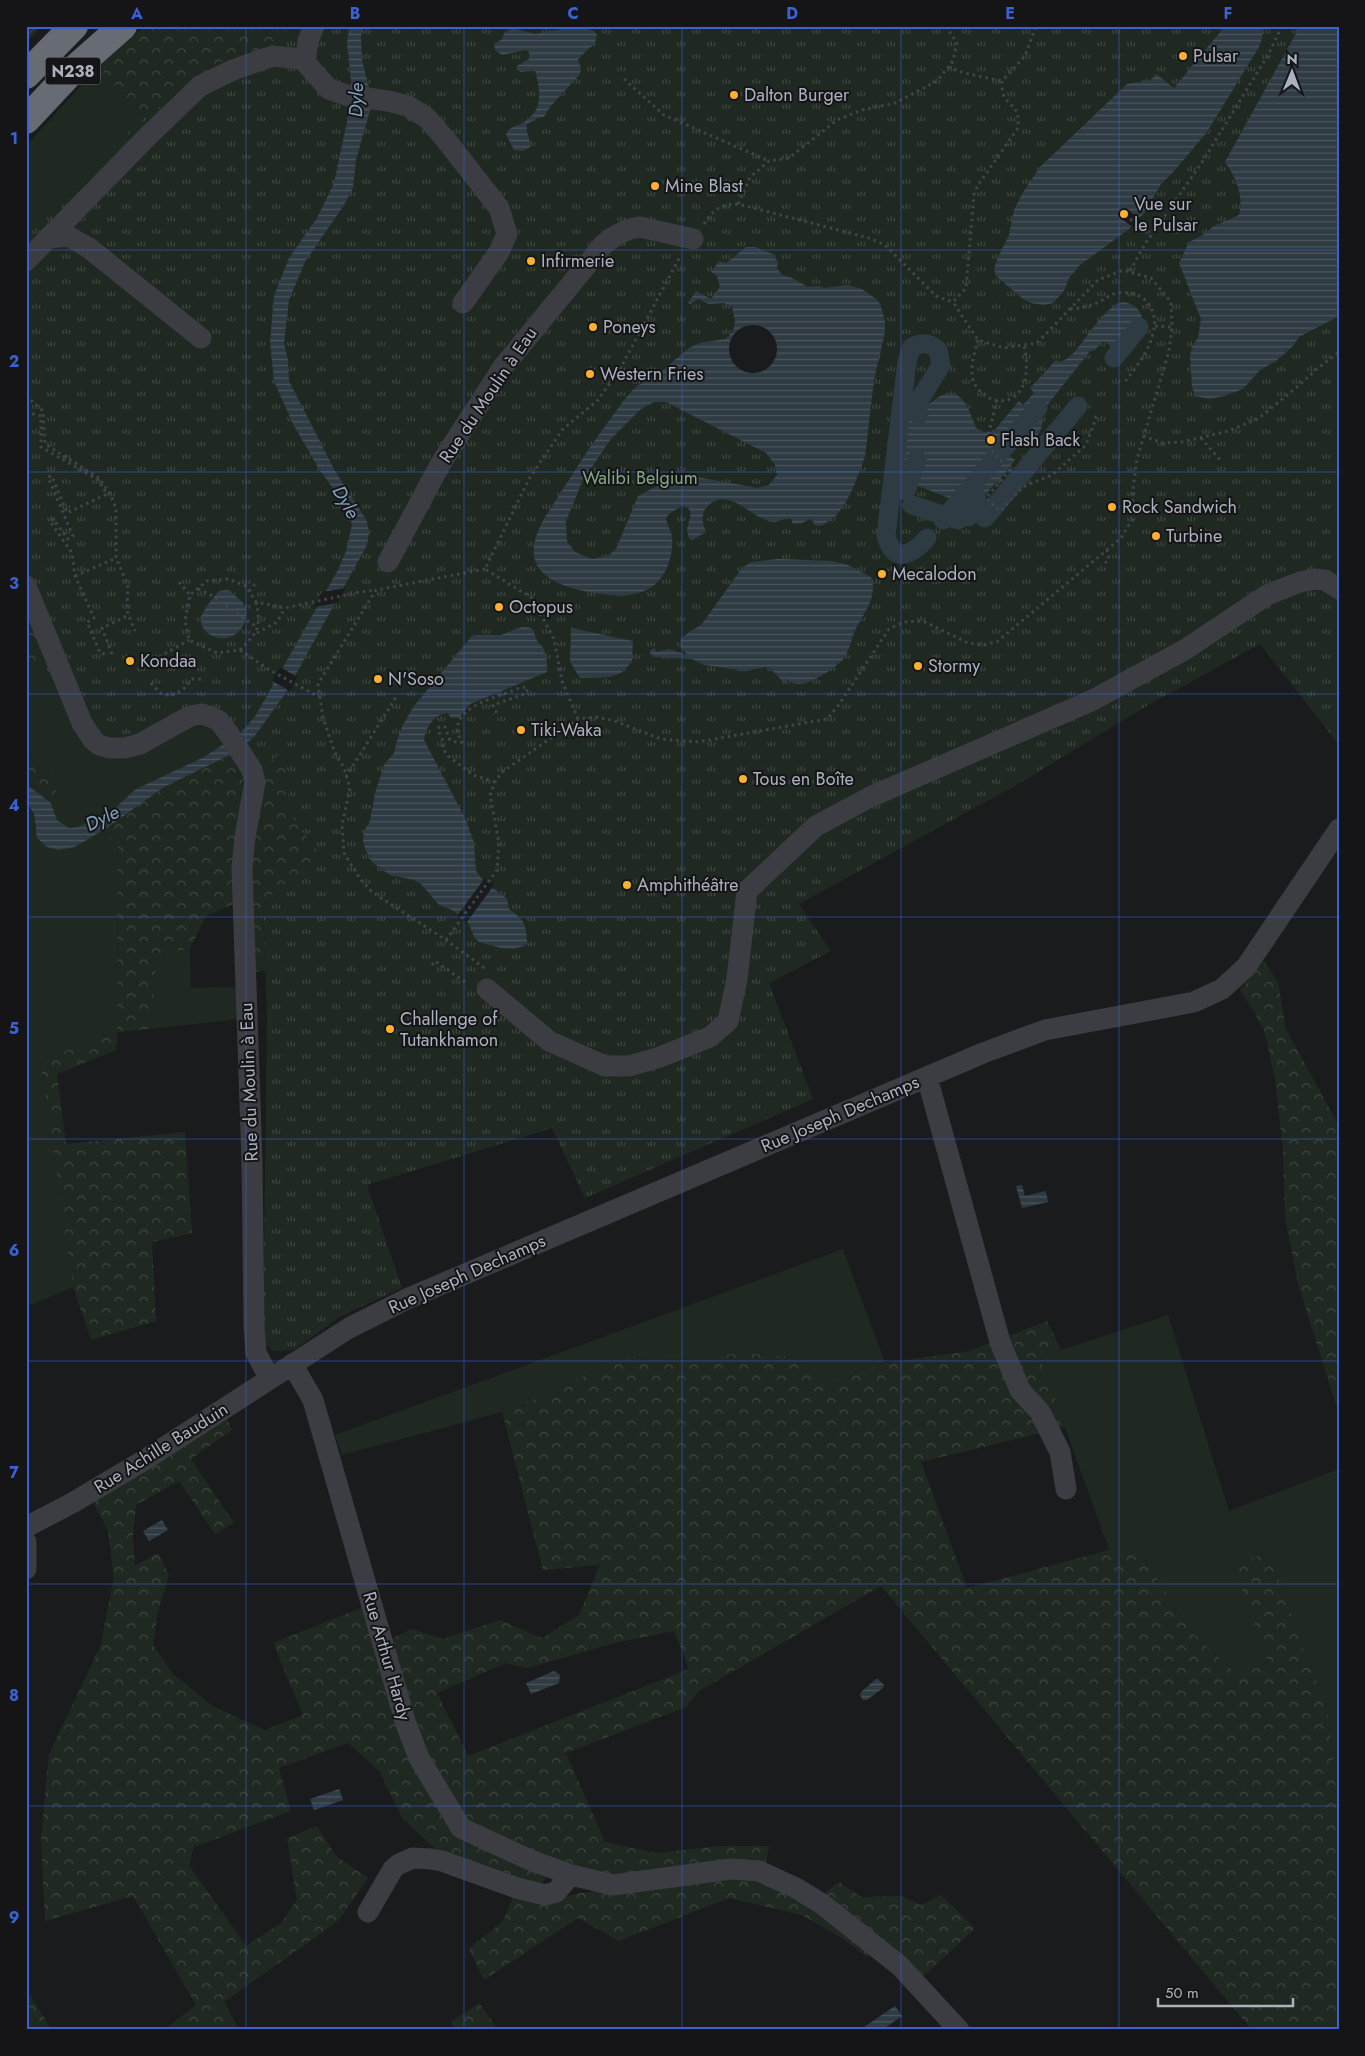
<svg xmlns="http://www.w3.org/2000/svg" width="1365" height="2056" font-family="Jost,sans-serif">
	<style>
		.industrial { fill: url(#industrial-furrows) }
		.green { fill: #202921 }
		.forest { fill: url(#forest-crowns); fill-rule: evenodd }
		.park { fill: url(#park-tufts) }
		.water { fill: url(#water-rules); fill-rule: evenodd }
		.pier { fill: #1a1b1d }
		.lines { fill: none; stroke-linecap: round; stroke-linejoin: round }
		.canal { stroke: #2f3b43; stroke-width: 19 }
		.path { stroke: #41444a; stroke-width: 3; stroke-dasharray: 2.5 4; stroke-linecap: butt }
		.minor { stroke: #3b3d42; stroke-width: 21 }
		.highway { stroke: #676b74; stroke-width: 28 }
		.grid { fill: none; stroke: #3a62d3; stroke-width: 1; stroke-opacity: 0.55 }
		.poi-dot { fill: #feb031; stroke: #151518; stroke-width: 2 }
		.labels { text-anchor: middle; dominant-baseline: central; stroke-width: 4; stroke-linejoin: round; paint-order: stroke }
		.shield { fill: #151518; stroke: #7f838c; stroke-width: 1 }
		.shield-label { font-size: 16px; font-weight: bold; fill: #acb2bd }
		.poi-label { font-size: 18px; fill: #acb2bd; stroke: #151518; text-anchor: start }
		.street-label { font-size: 18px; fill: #acb2bd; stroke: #151518 }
		.park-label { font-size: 18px; fill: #82a983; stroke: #151518 }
		.water-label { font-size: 19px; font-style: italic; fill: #82a2ba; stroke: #151518 }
		.neatline { fill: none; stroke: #3a62d3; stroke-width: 2 }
		.grid-label { font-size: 16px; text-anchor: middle; font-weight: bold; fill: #3a62d3 }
	</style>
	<defs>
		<pattern id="industrial-furrows" width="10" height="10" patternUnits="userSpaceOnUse" patternTransform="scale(1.25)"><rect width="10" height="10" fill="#26262a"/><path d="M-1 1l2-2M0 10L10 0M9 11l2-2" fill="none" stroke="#434347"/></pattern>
		<pattern id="forest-crowns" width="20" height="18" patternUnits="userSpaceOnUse" patternTransform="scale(1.25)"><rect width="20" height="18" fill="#202921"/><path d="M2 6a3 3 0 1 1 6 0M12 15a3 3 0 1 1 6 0" fill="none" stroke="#3e463f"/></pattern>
		<pattern id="park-tufts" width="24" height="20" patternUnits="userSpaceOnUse" patternTransform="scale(1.25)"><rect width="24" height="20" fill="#202921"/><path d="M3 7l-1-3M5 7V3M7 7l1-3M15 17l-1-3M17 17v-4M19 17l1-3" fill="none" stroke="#3e463f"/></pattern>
		<pattern id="water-rules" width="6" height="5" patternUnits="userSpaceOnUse" patternTransform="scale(1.25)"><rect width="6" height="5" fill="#2f3b43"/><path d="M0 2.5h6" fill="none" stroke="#4a555c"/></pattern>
	</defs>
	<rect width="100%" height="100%" fill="#1a1b1d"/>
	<path class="industrial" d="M26,26H42L26,43Z"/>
	<path class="green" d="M98,67L145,117L187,88L26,254V146Z
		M40,655L79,739L204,722L214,728L226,743L202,758L136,789L115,808L78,827L69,828L57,820L51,803L63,775L35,766L26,750V688L28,681Z
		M26,801L34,814L35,828L75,847L107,828L110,840L118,846L117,1032L40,1060L73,1287L26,1307Z
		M190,948L191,988L238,987L242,1019L150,1029L158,956Z
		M843,1249L885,1363L827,1382L793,1357L741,1353L678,1360L621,1356L564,1387L502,1412L342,1455L335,1435Z
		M1168,1315L1229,1511L1339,1469V1793L1336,1786L1327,1708L1299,1638L1269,1551L1234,1567L1269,1662L1239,1677L1189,1629L1138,1548L1109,1550L1040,1357Z"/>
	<path class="forest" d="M144,26H302L276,46L223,62L145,117L98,67Z
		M26,602C32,618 45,638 40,655C37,667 29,676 26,688Z
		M285,694L334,856L263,903L265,971L255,972L247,904L232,905L206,916L190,948L158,956L150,1029L118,1032L116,1050L57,1074L66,1144L185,1132L192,1233L152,1242L156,1321L91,1340L73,1287L40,1060L117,1032L118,846L110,840L107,828L164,787L232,754Z
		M26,750L35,766L63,775L51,803L26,784Z
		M1264,961L1278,982L1286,1029L1339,1126V1414L1299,1287L1285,1218L1283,1149L1275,1079L1264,1030L1253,1010L1240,990Z
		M1047,1321L1061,1350L1040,1357L1065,1427L921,1462L967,1588L1109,1550L1138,1548L1189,1629L1239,1677L1268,1662L1234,1567L1269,1551L1299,1638L1327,1708L1336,1786L1339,1793V2030H1252L881,1586L699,1691L686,1707L566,1753L605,1842L657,1853L718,1846H769L765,1868L619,1877L576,1870L464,1823L425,1757L388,1640L412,1629L443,1639L500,1620L542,1638L579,1615L600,1565L543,1570L502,1412L564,1387L621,1356L678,1360L741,1353L793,1357L827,1382L885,1363L969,1351ZM674,1631L689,1669L468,1756L437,1693L506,1663L527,1668L615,1643Z
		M225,1415L232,1430L191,1459L234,1523L215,1534L179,1481L136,1505L133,1535L135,1566L158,1553L169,1575L158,1611L153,1645L173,1674L214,1707L265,1730L303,1715L273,1643L366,1606L457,1830L550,1873L538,1887L438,1851L403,1819L379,1771L348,1743L279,1768L291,1811L194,1847L189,1865L246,1946L281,1923L297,1900L287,1838L317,1826L336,1856L368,1878L338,1921L224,2002L239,2030H164L196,2005L133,1896L45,1921L41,1840L49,1754L100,1647L114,1578L108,1531L92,1500Z
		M758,1874L873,1951L867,1957L845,1940L802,1915L729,1898L619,1941L578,1918L484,1980L469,1949L503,1921L514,1895L543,1902L580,1893Z
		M839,1882L861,1897L901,1896L921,1905L941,1895L975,1928L924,1976L885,1941L820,1897Z
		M26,1989L52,2030H26Z
		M479,2003L498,2030H457L451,2022Z"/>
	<path class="park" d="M302,26H1339V745L1260,644L1150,704L1018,784L799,904L831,951L769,983L813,1099L585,1198L552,1128L367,1185L402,1288L341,1316L294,1350L274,1351L263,1343L267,1017L263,902L321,856L288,812L289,775L282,754L246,774L222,738L204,722L192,723L141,752L79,739L40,655L41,640L26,602V238L70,187L145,117L223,62L276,46Z"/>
	<path class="water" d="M349,26H363L361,36L362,60L369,88L371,107L356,160L353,188L344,205L305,262L289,300L284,343L288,360L289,381L335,471L367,521L369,533L367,545L285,694L253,738L232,754L164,787L107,828L75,847L58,850L47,847L37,838L34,814L26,801V784L51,803L57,820L69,828L78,827L115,808L136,789L202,758L240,734L256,715L338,570L346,551L352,525L348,509L319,469L293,424L274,381L270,342L274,296L289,258L317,218L334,183L351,103V80L347,44Z
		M578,26L594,31L597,35L595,43L578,59L581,68L580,74L549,108L544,117L538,118L527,124C525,133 531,138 530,147L523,151L514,150L506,134C509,128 513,127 519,125C544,113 541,94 535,70L521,72L517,70V66L529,59V52L526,50L502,55L495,50L494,44L502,39L504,33L512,28L535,34Z
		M1225,26H1260L1263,29L1262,38L1259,47L1207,132L1175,170L1161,184L1145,212L1129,229L1080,265L1069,278L1064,291L1053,303L1044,305L1031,303L1023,299L996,276L994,269L998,257L1009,235L1014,210L1022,194L1040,167L1127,84L1151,80L1156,74L1174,88Z
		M1300,26H1339V316L1299,337L1293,346L1276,361L1260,370L1243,389L1224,396L1209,399L1195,396L1192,386L1190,357L1192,346L1198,338L1201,319L1179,263L1189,242L1203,235L1214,226L1239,215C1244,196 1236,177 1225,162Z
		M746,247H755L773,254L776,256L775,259L778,261L777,268L782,275L790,277L808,287L819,286L824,288L847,285L862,289L876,299L880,304L885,321V332L874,380L865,457L853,488L846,502L836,516L821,526L814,525L813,521L810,519L802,523L793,524L791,519C782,517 777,524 769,521C749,516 727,485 707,507C700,514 703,524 706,532L692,540L689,538L687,530L691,512L688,508L682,506L669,514L666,518C667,523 669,528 671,533C674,544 671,559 666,570C650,602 613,597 584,591C540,581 519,562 545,517L590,447L627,396L637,386L662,371L689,348L700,343L725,339L729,336L734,328L735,321L732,307L724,303L709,304L698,299L690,304L688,303L696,291L711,299L720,287L717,276L711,272L719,261L726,263ZM654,402H666L766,453L775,465L777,475L769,485L758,488L680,474L638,496L616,549L608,556L592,559L575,552L567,541L566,521L582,482L610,440L641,409Z
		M1122,302C1148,304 1150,337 1129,348L1122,344L1114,350L1106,342H1102L1095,350L1090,351L1045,408C1041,420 1045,434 1031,439L1030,436L1018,425L997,446L1015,460L998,482H996L982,499L985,503L981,508L975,511L962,503L903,480L896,467L887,464L888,460H901L905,452L907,408L902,407L905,397L913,395L918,391L922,392L921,401L929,404C934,401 937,397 943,395C964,387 970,414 976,428L984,432H993L1019,401L1023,405L1034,393L1030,388L1056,360L1059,362C1078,360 1097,310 1122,302Z
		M778,559L832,561L848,565L871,577C877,594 868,608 859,623C852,633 851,648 844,658C837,667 810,685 799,684C793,684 789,681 786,678L785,684L770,668L766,667L746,671L704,665L692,659L654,657L650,653V651L654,648L657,652L669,649L687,655L680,646L681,638L702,624L742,568L751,562Z
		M228,590C233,594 239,598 243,603C247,608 247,615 245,621C234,652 192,636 203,613C207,605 214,597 219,591Z
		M522,627C536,627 533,632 537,641C538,643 542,646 543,648C546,654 548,664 547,672L470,704L459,718H451L448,713C434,714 426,727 424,740L466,820L474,843L476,871L483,880L507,899L509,909C524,920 526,923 527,942L524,946L513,949L501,948L479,942L474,937L469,924L452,910L439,905L421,884L414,880L390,875L372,862L365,849L363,841L364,831L370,821L375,793L384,765L394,753L397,740L403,725L414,706L471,637L474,635H501Z
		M571,628L633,641L632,662L621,673L610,677L580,678L570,662Z
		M1022,1185L1025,1196L1046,1191L1048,1202L1022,1208L1016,1186Z
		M162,1520L168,1530L149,1541L143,1531Z
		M554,1671L560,1675L559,1683L531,1694L526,1683Z
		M876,1679H878L884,1685L883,1688L867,1700H863L860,1695L861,1692Z
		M339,1789L343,1800L314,1810L310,1799Z
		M895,2006L902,2016L882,2030H865L864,2027Z"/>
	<path class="pier" d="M1126,208L1141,220L1134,228L1119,217Z
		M729 349a24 24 0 1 1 48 0a24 24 0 1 1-48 0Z
		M346,588L337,603L314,607L322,592Z
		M280,667L297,677L290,691L272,681Z
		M485,878L494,885L466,923L457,916Z"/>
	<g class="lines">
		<path class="canal" d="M1114,358L1139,327
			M919,415L917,404L941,365L938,350C929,342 921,342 911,348L907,362L886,535C893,565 912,555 927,538
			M906,491L917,459
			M912,505L958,520
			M968,517C981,508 978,501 973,489
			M985,518L1078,406
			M943,520L1038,408"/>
		<path class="path" d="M946,26L957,43L953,61L937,81L895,103L862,110L837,120L789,158L769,161L750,177L738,204L869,238L885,245L936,296L953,302
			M948,67L964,73L1002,81
			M624,79L664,115L769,161
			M1125,215L1151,235
			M704,224C714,209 719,205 738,204
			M1130,271L1145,244L1201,164L1268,55L1282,26
			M1070,309C1080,308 1088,307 1097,303C1104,300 1110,294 1117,293C1127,291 1139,294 1146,301C1169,325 1140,363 1124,383
			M1155,326L1172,327
			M978,340C975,351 971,363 972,374C973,392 995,407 1012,398C1029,389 1028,361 1024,345
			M26,396L43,411L45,444L99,478L110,494L116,508V558L128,585L127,611L135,631
			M997,400L989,432L991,450L1010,470L986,498L1000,511L1023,487L1052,475L1086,445L1096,418L1094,416
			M26,412L41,416V447L98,480L107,494L67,513L52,476L48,477L73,536L68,539L53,519L50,521L72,553L75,576L94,618L87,622L100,653L109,655
			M1143,436L1163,443L1182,442L1228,431L1258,419L1297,387L1318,368L1339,352
			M1201,438L1220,460
			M1105,563L1109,559L1107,550
			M485,569L376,590L318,684L323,718L335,753L344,768L350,788L342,825L344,853L361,880L372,892L446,940L487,970
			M75,576L116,558
			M179,582L190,595
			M198,589C221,598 236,616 258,627
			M249,591L256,583
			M256,602C262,627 257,633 240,650L217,653L189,640L185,620L190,595L207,581L228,579L246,586L256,602L285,608L360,592L376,590
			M257,633L277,622L285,608
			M240,650L268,669L319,697
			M112,654L102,628L129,615
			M159,657L189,640
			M151,683L162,695C177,696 183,691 192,679H203
			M578,719L562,681L554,639L532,598L485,569L529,479L562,430L598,400L620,369L681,255
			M346,777L396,697
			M495,782L473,775L448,756L443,749V741L438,730L439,727H445L450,740L459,743L462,742C441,708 500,697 519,688L527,687V691L525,694L493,705L498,716
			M446,940L497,870L499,843L490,795L495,782L501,773L578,719L596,717L615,721L661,739L698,742L827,719L838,706L889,629L904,622L923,621L968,643L984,645L998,641L1121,538L1132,520L1133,489L1137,459L1169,351L1172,327L1171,302L1151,278L1123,270L1098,280L1037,343L1004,348L978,340L953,302L966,288L974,194L978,185L1018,128C1020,104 1010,109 1003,94C1002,90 1002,84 1002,81L1025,56L1036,26
			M432,965L435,961L468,984"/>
		<path class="minor" d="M305,63L308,41L314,26
			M49,238L68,236L89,248L201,338
			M26,261L148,136L200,86L233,70L273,56L302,59L329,89L346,95L388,101L408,106L427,118L446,140L499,208L507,234L499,252L463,303
			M388,562L441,463L503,367L604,244C614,236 627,228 640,227L693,239
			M26,586L82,723L93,740L99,745L109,748H124L140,744L190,716L202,714L211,717L219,721L229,734L252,770L255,782L245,837L242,868L252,1162L254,1326L256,1353L270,1379
			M487,989L549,1041L605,1066H629L660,1057L710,1037L728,1021L737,979L747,891L816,826L870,797L1093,700L1186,649L1267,595L1300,582L1314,579L1325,580L1339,589
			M927,1077L1000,1342L1020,1390L1040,1412L1060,1452L1066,1489
			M292,1364L313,1400L406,1724L419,1758L461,1828L528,1859L571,1875L613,1885L731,1869L759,1871L796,1888L822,1904L900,1966L959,2030
			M26,1527L74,1502L146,1459L349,1328L409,1298L983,1053L1045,1030L1194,1002L1222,989L1246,967L1339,829
			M26,1542V1569
			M368,1912L393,1869L399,1864L413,1858L431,1859L442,1861L517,1888L545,1895L556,1892L571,1875"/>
		<path class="highway" d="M26,75L74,26
			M26,120L71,72L123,26"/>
	</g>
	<path class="grid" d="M246,26V2030M464,26V2030M682,26V2030M901,26V2030M1119,26V2030M26,250H1339M26,472H1339M26,694H1339M26,917H1339M26,1139H1339M26,1361H1339M26,1584H1339M26,1806H1339"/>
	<g class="poi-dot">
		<circle cx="1183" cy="56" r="5"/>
		<circle cx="734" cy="95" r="5"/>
		<circle cx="655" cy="186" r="5"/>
		<circle cx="1124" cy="214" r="5"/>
		<circle cx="531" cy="261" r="5"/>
		<circle cx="593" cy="327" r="5"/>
		<circle cx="590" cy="374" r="5"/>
		<circle cx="991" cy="440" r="5"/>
		<circle cx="1112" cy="507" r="5"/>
		<circle cx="1156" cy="536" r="5"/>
		<circle cx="882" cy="574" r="5"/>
		<circle cx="499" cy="607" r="5"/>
		<circle cx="130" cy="661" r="5"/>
		<circle cx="918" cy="666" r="5"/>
		<circle cx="378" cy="679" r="5"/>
		<circle cx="521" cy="730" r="5"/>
		<circle cx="743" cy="779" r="5"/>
		<circle cx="627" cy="885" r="5"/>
		<circle cx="390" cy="1029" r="5"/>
	</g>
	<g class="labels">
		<rect class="shield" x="45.5" y="57.5" width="55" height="27" rx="4"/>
		<g class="shield-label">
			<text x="73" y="71">N238</text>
		</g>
		<g class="poi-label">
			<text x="1193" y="56">Pulsar</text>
			<text x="744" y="95">Dalton Burger</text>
			<text x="665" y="186">Mine Blast</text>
			<text x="1134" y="204">Vue sur<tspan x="1134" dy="21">le Pulsar</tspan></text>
			<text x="541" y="261">Infirmerie</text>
			<text x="603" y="327">Poneys</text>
			<text x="600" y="374">Western Fries</text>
			<text x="1001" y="440">Flash Back</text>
			<text x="1122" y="507">Rock Sandwich</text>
			<text x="1166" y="536">Turbine</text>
			<text x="892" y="574">Mecalodon</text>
			<text x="509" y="607">Octopus</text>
			<text x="140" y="661">Kondaa</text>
			<text x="928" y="666">Stormy</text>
			<text x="388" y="679">N'Soso</text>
			<text x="531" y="730">Tiki-Waka</text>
			<text x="753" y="779">Tous en Boîte</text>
			<text x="637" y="885">Amphithéâtre</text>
			<text x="400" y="1019">Challenge of<tspan x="400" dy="21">Tutankhamon</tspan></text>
		</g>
		<g class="street-label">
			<text transform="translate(488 395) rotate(-56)">Rue du Moulin à Eau</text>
			<text transform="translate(249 1082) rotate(-92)">Rue du Moulin à Eau</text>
			<text transform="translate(840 1114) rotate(-23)">Rue Joseph Dechamps</text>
			<text transform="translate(467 1274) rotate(-24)">Rue Joseph Dechamps</text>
			<text transform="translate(161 1448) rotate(-32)">Rue Achille Bauduin</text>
			<text transform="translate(387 1656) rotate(74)">Rue Arthur Hardy</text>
		</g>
		<g class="park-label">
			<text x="640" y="478">Walibi Belgium</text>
		</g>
		<g class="water-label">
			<text transform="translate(356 100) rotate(-88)">Dyle</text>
			<text transform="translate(346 502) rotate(60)">Dyle</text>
			<text transform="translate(102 818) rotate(-26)">Dyle</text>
		</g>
	</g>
	<rect width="1365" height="2056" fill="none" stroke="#151518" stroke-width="55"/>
	<g transform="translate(1292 72) rotate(1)" stroke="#151518" stroke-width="4" paint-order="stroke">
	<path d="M0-4L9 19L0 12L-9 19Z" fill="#acb2bd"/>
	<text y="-8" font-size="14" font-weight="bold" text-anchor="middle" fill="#acb2bd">N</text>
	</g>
	<path d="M1158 1998v8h135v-8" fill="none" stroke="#acb2bd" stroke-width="2.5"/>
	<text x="1165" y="1998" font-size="15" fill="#acb2bd" stroke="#151518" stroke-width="4" paint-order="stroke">50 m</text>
	<rect x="28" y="28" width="1310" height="2000" class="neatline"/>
	<g class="grid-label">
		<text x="137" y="19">A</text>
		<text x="355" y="19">B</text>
		<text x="573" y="19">C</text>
		<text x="792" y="19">D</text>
		<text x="1010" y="19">E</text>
		<text x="1228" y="19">F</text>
		<text x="14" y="144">1</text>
		<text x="14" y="367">2</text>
		<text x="14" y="589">3</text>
		<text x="14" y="811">4</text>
		<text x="14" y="1034">5</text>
		<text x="14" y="1256">6</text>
		<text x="14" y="1478">7</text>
		<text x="14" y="1701">8</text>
		<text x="14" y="1923">9</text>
	</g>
</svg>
